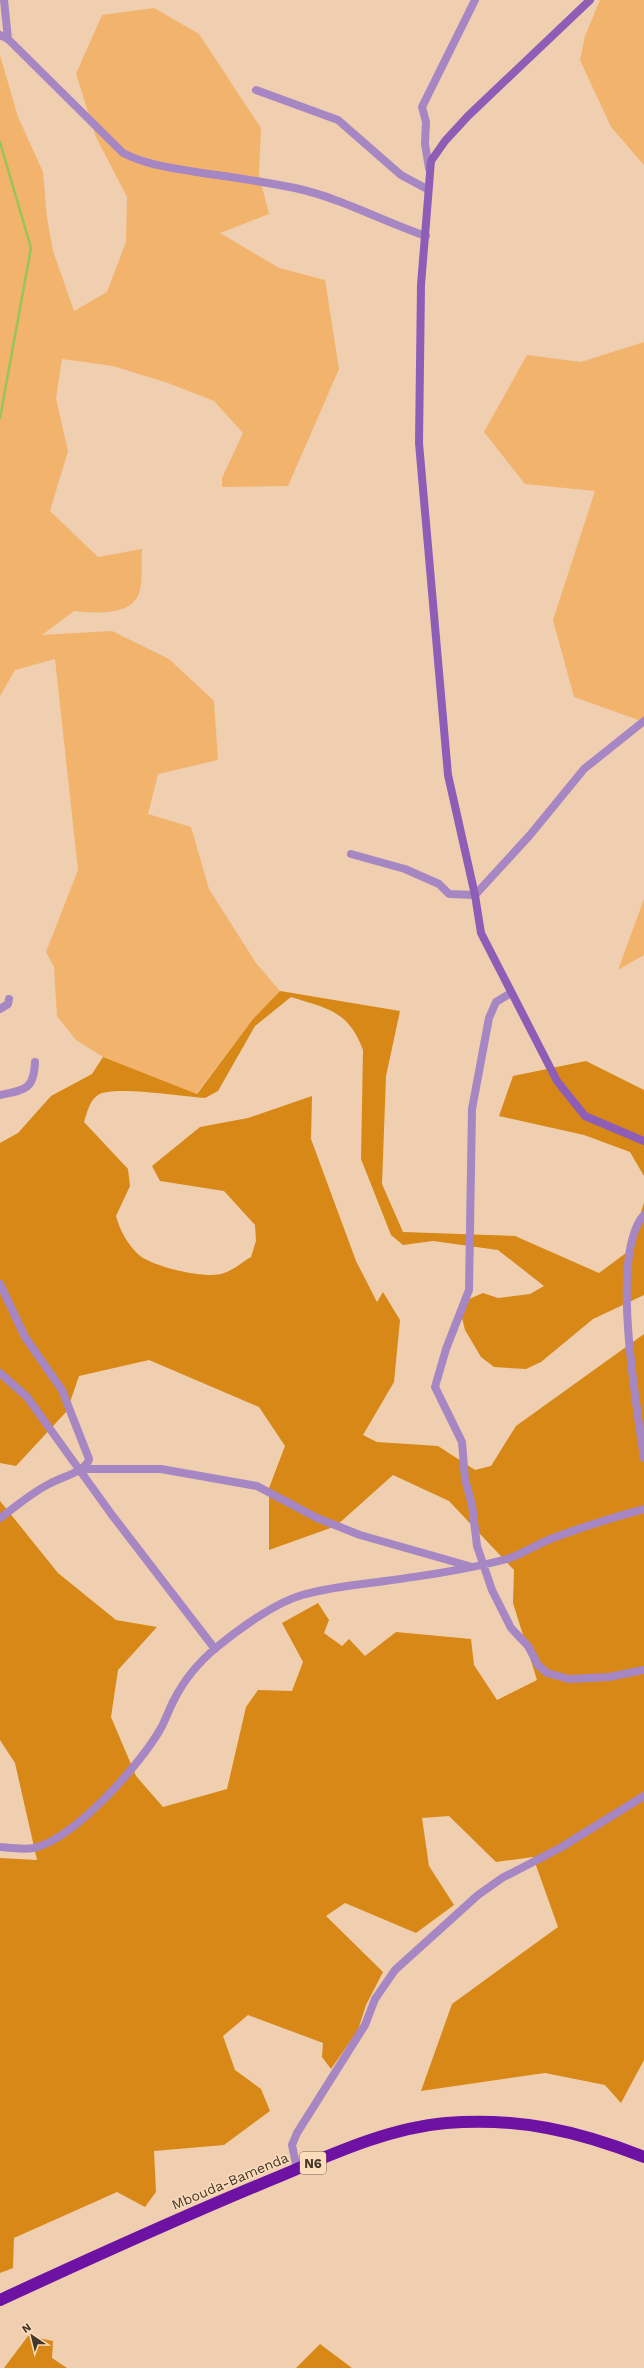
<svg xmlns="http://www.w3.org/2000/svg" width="644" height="2368" viewBox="0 0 644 2368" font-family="'Work Sans',sans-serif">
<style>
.green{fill:#f2b36d}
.forest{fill:#d78817}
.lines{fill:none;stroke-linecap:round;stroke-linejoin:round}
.stream{stroke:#99c456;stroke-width:2.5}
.street{stroke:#a687c3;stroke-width:8}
.secondary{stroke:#8e5eb7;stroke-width:8}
.highway{stroke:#6e12a4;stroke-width:12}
.labels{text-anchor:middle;stroke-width:3;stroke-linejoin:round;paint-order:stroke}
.shield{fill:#fcdcbb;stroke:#7c6956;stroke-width:1}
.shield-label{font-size:13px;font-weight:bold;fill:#45382b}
.street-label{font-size:14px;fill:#45382b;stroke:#fcdcbb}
</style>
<rect width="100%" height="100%" fill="#efcfaf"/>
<!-- green -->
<path class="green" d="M 600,0 L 644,0 L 644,165 L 611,127 L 580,60 L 585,36 Z
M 154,8 L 199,34 L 261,128 L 259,175 L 269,214 L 220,233 L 279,268 L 325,280 L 339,369 L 288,486 L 222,487 L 222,478 L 243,433 L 214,401 L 168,383 L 113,366 L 62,359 L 56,398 L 68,451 L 50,511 L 98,557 L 142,549 C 141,562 143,578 140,590 C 134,617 94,613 74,611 L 42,635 L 112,631 L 169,659 L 214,701 L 218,760 L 158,774 L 148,814 L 191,827 L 209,889 L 256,963 L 280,991 L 253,1019 L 196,1094 L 103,1057 L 76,1040 L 57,1016 L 54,967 L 46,952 L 78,870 L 55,659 L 15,670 L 0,696 L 0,55 L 18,117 L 43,172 L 47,218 L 53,251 L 74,311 L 107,292 L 126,242 L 127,197 L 96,137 L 76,74 L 102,15 Z
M 644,342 L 644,722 L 574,697 L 553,620 L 595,491 L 525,484 L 484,432 L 527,355 L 581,362 Z
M 644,899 L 644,955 L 618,970 Z"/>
<!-- forest -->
<path class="forest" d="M 280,991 L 400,1011 L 386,1076 L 382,1184 L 403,1232 L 515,1236 L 599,1273 L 630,1250 L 644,1202 L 644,1295 L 593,1319 L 541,1362 L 526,1369 L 494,1367 L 481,1357 L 465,1330 L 461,1314 L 467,1300 L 483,1293 L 498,1298 L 530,1294 L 544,1286 L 498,1250 L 433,1241 L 403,1245 L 391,1235 L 361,1159 L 363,1050 C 348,1010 328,1009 291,997 L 255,1026 L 218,1091 L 205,1098 C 185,1097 112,1085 98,1095 C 89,1101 87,1113 84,1122 L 128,1169 L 130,1186 L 116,1216 C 120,1231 128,1245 139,1255 C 153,1267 208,1280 224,1273 C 234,1270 242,1262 251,1257 L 256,1241 L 255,1225 L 224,1191 L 160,1181 L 152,1166 L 200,1127 L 248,1118 L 312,1096 L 311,1139 L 356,1261 L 377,1302 L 383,1292 L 400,1320 L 394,1382 L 363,1435 L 377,1442 L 438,1446 L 475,1470 L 491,1466 L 516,1426 L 644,1334 L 644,2060 L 621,2103 L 605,2085 L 545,2073 L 421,2091 L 452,2004 L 558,1927 L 533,1857 L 496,1862 L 449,1816 L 422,1818 L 429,1866 L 454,1905 L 416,1933 L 345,1903 L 326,1916 L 383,1972 L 366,2005 L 358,2030 L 331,2069 L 322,2057 L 323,2043 L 248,2015 L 223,2036 L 235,2070 L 261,2089 L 270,2111 L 224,2145 L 154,2151 L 156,2192 L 145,2207 L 117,2192 L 14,2238 L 13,2268 L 0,2273 L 0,1858 L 37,1860 L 15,1763 L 0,1740 L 0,1501 L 58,1573 L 116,1620 L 157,1627 L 118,1670 L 111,1717 L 136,1776 L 163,1807 L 227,1789 L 246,1707 L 258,1690 L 292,1691 L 303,1662 L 282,1623 L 318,1603 L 329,1620 L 324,1633 L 342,1646 L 349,1639 L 365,1656 L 396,1632 L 471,1639 L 474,1665 L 497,1700 L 537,1680 L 513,1603 L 514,1570 L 449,1501 L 393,1475 L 336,1526 L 269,1550 L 269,1488 L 285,1446 L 259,1407 L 149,1360 L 79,1376 L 67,1411 L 16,1466 L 0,1463 L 0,1143 L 18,1133 L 51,1096 L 92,1074 L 103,1057 L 197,1094 L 253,1019 Z
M 586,1061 L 644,1090 L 644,1176 L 630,1152 L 584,1135 L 499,1116 L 513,1076 Z
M 28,2336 L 53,2341 L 52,2358 L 67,2368 L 4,2368 Z
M 320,2344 L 352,2368 L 296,2368 Z"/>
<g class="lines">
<!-- stream -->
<path class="stream" d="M 0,142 L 31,248 L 0,418"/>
<!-- street -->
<path class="street" d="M 4,0 L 8,39
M 0,35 L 8,39 L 123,153 C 149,166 174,168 202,173 C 233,177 264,182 295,188 C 341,198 382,221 426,236
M 256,90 L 338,120 L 401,175 L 427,189
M 429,168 L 425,144 L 426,122 L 422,107 L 475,0
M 351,854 L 405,869 L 439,884 L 449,894 L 475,895 L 530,835 L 584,769 L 644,721
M 511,993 L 496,1002 L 489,1018 L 472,1109 L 469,1290 L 446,1349 L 435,1387 L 462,1442 L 465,1479 L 472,1505 L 477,1546 L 492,1590 L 511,1628 L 528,1646 L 538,1665 L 547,1673 L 569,1679 L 609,1677 L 644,1670
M 0,1009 L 8,1004 L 9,999
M 0,1095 C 25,1090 34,1090 35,1062
M 644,1215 C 609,1253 637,1407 644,1458
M 0,1284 L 25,1337 L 62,1390 L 89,1459 C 86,1472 61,1477 51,1483 C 32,1492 17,1506 0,1518
M 0,1373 L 27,1397 L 112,1515 L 215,1649
M 80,1469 L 161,1469 L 257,1486 L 317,1518 L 360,1535 L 469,1566
M 0,1847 C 11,1848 24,1850 34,1848 C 75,1838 141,1764 161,1728 C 166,1719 169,1709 174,1700 C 184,1680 200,1661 217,1647 C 240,1628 275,1603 302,1595 C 327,1588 353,1585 378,1582 C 421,1576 465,1570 507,1559 C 523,1554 537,1544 553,1538 C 583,1527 613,1517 644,1509
M 297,2169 L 292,2145 L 297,2133 L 365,2025 L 375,1999 L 395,1970 L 478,1895 L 502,1878 L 560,1848 L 644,1796"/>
<!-- secondary -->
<path class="secondary" d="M 590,0 L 468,116 L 445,141 L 431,161 L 421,285 L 419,443 L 448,775 L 475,895 L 481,933 L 557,1081 L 585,1116 L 644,1141"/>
<!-- highway -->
<path class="highway" d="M 0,2300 C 91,2258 181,2217 273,2179 C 328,2156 387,2128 446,2123 C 517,2117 579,2131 644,2157"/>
</g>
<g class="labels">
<!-- shield labels -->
<rect class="shield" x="300" y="2152" width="26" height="22" rx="3"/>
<g class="shield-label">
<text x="313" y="2168">N6</text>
</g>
<!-- street labels -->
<g class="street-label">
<text transform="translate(230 2181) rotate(-23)" y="5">Mbouda-Bamenda</text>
</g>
</g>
<!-- north arrow -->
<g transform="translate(32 2336) rotate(325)" stroke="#fcdcbb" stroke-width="3" paint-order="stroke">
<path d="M0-3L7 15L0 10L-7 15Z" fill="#45382b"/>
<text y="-6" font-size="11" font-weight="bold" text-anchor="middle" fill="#45382b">N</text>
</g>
</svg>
